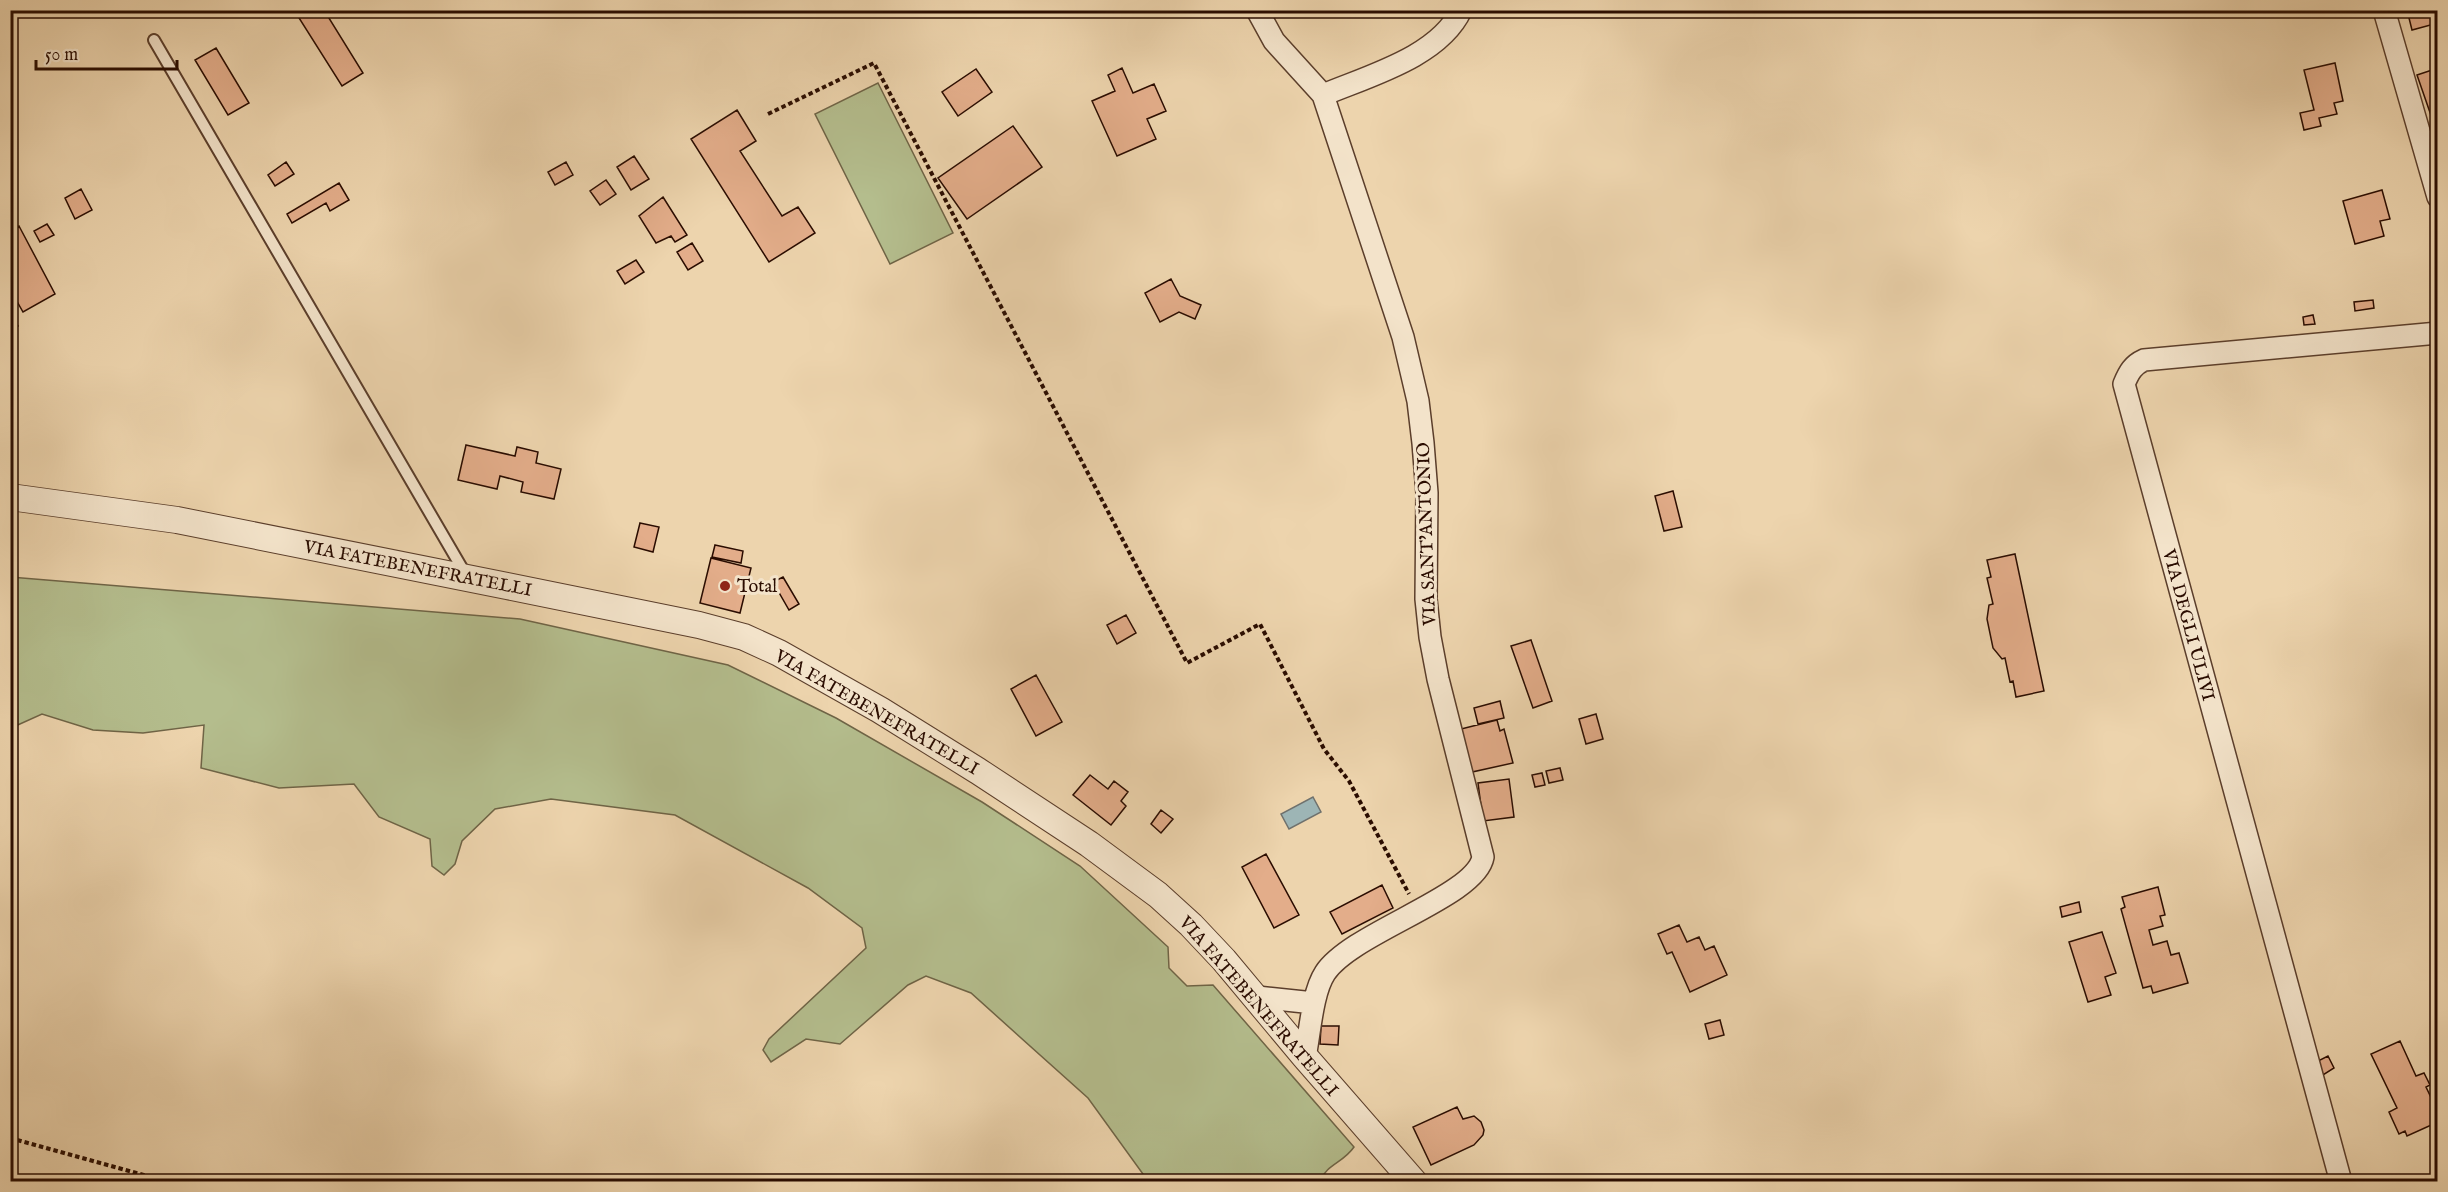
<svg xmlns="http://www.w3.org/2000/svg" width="2448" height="1192" viewBox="0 0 2448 1192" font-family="'IM FELL English',serif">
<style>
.green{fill:#b4bd8d;stroke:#6f6446;stroke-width:1.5}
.water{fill:#9db5b5;stroke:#6f716d;stroke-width:1.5}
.building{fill:#e3ad8a;stroke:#2a0c00;stroke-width:1.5}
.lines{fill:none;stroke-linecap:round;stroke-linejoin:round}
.service-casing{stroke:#5b3e2b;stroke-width:14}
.minor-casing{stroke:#5b3e2b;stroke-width:24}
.tertiary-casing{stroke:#5b3e2b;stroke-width:28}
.path{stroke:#2a0c00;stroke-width:4;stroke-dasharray:4.5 3;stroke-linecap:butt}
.service{stroke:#f3e3ca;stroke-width:10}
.minor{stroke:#f3e3ca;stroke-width:21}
.tertiary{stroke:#f3e3ca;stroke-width:26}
.poi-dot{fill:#8f2418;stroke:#f3e3ca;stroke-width:2}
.labels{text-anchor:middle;stroke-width:6;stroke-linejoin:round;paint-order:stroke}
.street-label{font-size:18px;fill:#2a0c00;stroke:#f3e3ca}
.poi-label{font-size:18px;fill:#2a0c00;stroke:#f3e3ca;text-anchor:start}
</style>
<rect width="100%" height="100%" fill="#edd4ad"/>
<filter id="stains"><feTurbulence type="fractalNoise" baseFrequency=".00333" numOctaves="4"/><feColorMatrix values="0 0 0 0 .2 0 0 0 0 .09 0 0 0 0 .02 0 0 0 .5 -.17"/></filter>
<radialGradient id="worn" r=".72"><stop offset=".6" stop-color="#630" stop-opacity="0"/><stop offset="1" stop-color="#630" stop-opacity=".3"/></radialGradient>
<!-- green -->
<path class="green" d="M 878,83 L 953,233 L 890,264 L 815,114 Z
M 10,577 L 520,619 L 728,665 L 836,718 L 982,802 L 1080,866 L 1168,947 L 1169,968 L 1187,986 L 1213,985 L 1354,1147 C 1343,1163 1327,1164 1320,1181 L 1148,1181 L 1088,1098 L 971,993 L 926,976 L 908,985 L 840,1044 L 806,1039 L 771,1062 L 763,1050 L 769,1039 L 866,948 L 862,928 L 808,888 L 675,815 L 551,799 L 495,809 L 462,841 L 455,864 L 444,875 L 432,866 L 430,839 L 379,817 L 354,784 L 279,788 L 201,768 L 204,725 L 143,733 L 93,730 L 42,714 L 11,728 Z"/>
<!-- water -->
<path class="water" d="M 1313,797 L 1321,812 L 1289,829 L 1281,814 Z"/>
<!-- building -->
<path class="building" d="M 294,10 L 324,10 L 363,73 L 342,86 Z
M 2407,10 L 2438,10 L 2438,23 L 2412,30 Z
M 216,48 L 249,103 L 228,115 L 195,60 Z
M 2335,63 L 2343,101 L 2334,103 L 2337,114 L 2319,118 L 2321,126 L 2304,130 L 2300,113 L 2314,110 L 2304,70 Z
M 1122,68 L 1133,93 L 1154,84 L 1166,111 L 1147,119 L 1156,139 L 1117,156 L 1092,101 L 1115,91 L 1108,75 Z
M 2438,68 L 2438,123 L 2434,124 L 2417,75 Z
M 976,69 L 992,92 L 958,116 L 942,92 Z
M 737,110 L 756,141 L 740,151 L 782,216 L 798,207 L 815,233 L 769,262 L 691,139 Z
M 1013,126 L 1042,167 L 967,219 L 938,178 Z
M 634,156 L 649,179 L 631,190 L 617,167 Z
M 286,162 L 294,174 L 275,186 L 268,175 Z
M 566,162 L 573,175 L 555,185 L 548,172 Z
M 606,180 L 616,194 L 600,205 L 590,191 Z
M 339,183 L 349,200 L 330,211 L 326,203 L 292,223 L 287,214 Z
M 81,189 L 92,210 L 75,219 L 65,198 Z
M 2382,190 L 2390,219 L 2380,221 L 2384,236 L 2355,244 L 2343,201 Z
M 663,197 L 687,235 L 675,242 L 671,236 L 656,243 L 639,216 Z
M 47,224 L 54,235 L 40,242 L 34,231 Z
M 19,226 L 55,294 L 23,312 L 10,289 L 10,231 Z
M 692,243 L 703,261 L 688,270 L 677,252 Z
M 636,260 L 644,272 L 625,284 L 617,271 Z
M 1171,279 L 1180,296 L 1201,305 L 1195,319 L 1179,312 L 1160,322 L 1145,293 Z
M 2373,300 L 2374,308 L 2355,311 L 2354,302 Z
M 10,312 L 18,326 L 10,330 Z
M 2313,315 L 2315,324 L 2304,325 L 2303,317 Z
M 466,445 L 515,456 L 517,447 L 538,452 L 536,463 L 561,469 L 554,499 L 521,492 L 523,482 L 500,476 L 497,489 L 458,480 Z
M 1673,491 L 1682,527 L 1664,531 L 1655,496 Z
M 640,523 L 659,527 L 653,552 L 634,547 Z
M 715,545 L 743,551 L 741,563 L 712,557 Z
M 2015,554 L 2044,691 L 2016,697 L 2013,681 L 2010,682 L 2005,658 L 2002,659 L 1993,648 L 1987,619 L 1989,605 L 1993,604 L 1987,578 L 1991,577 L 1987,560 Z
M 711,558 L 751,568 L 740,613 L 700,603 Z
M 783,577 L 799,604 L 789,610 L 773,582 Z
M 1126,615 L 1136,633 L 1117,644 L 1107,625 Z
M 1531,640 L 1552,701 L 1533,708 L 1511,646 Z
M 1036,675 L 1062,722 L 1036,736 L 1011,689 Z
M 1500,701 L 1504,718 L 1478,724 L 1474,708 Z
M 1596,714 L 1603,739 L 1586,744 L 1579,719 Z
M 1497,720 L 1500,731 L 1504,729 L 1513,763 L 1472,772 L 1461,729 Z
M 1560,768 L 1563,780 L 1549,783 L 1546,771 Z
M 1542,773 L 1545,785 L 1535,787 L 1532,775 Z
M 1090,775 L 1108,789 L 1114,781 L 1128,792 L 1121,801 L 1126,806 L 1111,825 L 1073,795 Z
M 1509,779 L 1514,817 L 1483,821 L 1478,783 Z
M 1161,810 L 1173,819 L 1161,833 L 1151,824 Z
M 1266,854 L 1299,915 L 1274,928 L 1242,867 Z
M 1382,885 L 1393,908 L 1342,934 L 1330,912 Z
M 2158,887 L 2165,915 L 2160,916 L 2163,926 L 2149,930 L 2153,945 L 2167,941 L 2171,955 L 2179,953 L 2188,983 L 2153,993 L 2151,986 L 2143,988 L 2121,909 L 2125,907 L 2122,897 Z
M 2079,902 L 2081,912 L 2062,917 L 2060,907 Z
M 1679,925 L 1687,942 L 1699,937 L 1705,950 L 1714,946 L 1727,975 L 1690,992 L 1672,952 L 1667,954 L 1658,934 Z
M 2102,932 L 2116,973 L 2105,977 L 2111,995 L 2088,1002 L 2069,942 Z
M 1720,1020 L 1724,1035 L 1709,1039 L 1705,1024 Z
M 1321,1026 L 1339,1026 L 1338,1045 L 1320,1044 Z
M 2400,1041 L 2416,1076 L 2424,1073 L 2430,1085 L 2426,1087 L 2438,1112 L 2438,1122 L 2407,1136 L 2405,1131 L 2399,1134 L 2389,1112 L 2397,1108 L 2371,1054 Z
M 2328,1056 L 2334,1068 L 2323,1075 L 2316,1062 Z
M 1457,1107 L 1463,1119 L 1474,1116 L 1481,1122 L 1484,1130 L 1483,1135 L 1474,1145 L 1431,1165 L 1413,1127 Z"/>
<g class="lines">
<!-- service casing -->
<g class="service-casing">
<path id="service" d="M 154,40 L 466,575"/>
</g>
<!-- minor casing -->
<g class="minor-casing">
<path id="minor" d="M 1257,10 L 1274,41 L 1323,95 L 1403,337 L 1418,401 L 1423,443 L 1427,493 L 1426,599 L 1430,637 L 1438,679 L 1483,857 C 1476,897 1352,932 1325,973 C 1312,993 1310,1033 1305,1057
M 2384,10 L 2438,197
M 1323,95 C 1368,76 1439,57 1461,10
M 1257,997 L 1314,1003
M 2341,1182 L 2124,384 C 2129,372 2133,365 2144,360 L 2438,333"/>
</g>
<!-- tertiary casing -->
<g class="tertiary-casing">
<path id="tertiary" d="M 10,497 L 177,520 L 507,586 L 699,625 L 744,637 L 779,653 L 880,710 L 978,771 L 1089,844 L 1158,895 L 1191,925 L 1224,960 L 1305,1057 L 1414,1182"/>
</g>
<!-- path -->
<path class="path" d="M 768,114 L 874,63 L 1187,663 L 1260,624 L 1324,749 L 1349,781 L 1409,894
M 10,1138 L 169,1182"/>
<!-- service -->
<use href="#service" class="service"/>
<!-- minor -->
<use href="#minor" class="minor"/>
<!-- tertiary -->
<use href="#tertiary" class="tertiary"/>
</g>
<!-- markers -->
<circle class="poi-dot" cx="725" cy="586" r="6"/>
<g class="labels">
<!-- street labels -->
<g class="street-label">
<text transform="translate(1426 534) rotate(-92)" y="6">VIA SANT'ANTONIO</text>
<text transform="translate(418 568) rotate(11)" y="6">VIA FATEBENEFRATELLI</text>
<text transform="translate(2189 625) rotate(75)" y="6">VIA DEGLI ULIVI</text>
<text transform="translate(877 712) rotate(30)" y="6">VIA FATEBENEFRATELLI</text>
<text transform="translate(1259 1006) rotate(49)" y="6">VIA FATEBENEFRATELLI</text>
</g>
<!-- poi labels -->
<g class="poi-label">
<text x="737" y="592">Total</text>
</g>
</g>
<!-- margin -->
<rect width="2448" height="1192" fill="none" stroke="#edd4ad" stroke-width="36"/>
<rect x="12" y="12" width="2424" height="1168" fill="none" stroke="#2a0c00" stroke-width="3"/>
<rect x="18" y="18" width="2412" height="1156" fill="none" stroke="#2a0c00" stroke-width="1.5"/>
<!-- scale -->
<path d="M36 60v9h141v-9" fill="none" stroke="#2a0c00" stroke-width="3"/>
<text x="45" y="60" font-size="18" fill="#2a0c00" stroke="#f3e3ca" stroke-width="4.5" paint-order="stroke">50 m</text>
<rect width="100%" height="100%" filter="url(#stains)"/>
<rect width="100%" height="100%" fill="url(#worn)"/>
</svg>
